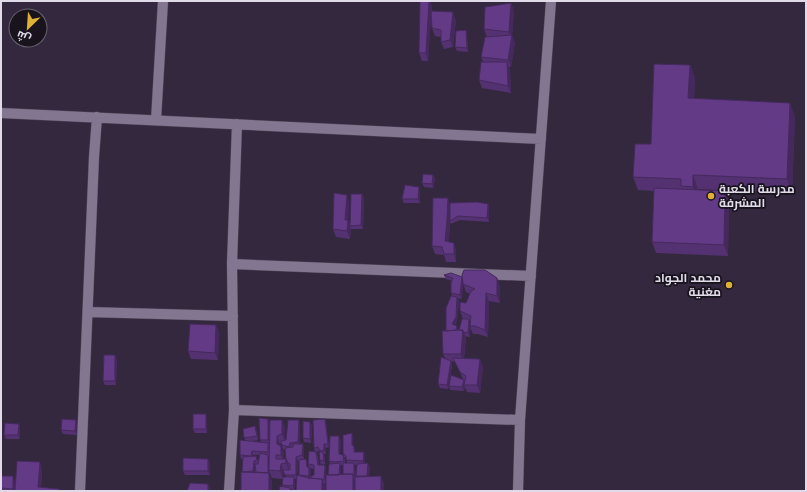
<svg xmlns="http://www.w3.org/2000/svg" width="807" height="492" viewBox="0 0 807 492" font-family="Quicksand,Cairo,sans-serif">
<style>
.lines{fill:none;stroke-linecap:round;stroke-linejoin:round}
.minor-casing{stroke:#4e4557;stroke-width:11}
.minor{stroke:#827690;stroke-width:10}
.wall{fill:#543272;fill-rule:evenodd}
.shaded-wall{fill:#45295d}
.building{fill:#623a85;stroke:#45295d}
.poi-dot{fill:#e0b034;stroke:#18131d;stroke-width:1.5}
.labels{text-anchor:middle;stroke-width:3.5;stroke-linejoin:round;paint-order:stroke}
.poi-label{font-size:12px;font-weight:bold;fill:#e1dbe9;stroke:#18131d;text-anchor:start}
</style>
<rect width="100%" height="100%" fill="#33283e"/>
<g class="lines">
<!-- minor casing -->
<g class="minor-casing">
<path id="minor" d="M 1,113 L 541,139
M 156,120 L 163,1
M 232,264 L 531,276
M 88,312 L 233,316
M 234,410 L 520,420
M 80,491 L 94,157 L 97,117
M 229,491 L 234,410 L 232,264 L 237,124
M 518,491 L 520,420 L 551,1"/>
</g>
<!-- minor -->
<use href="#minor" class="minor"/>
</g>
<!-- wall -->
<path class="wall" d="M 420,1 L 430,1 L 432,6 L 432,11 L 456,20 L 453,47 L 444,49 L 441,42 L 441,37 L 435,36 L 432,28 L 431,16 L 428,61 L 422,61 L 419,53 Z
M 511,3 L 514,11 L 512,35 L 515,43 L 511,67 L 509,67 L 510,70 L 511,93 L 482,88 L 479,80 L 483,62 L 481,57 L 487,37 L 484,29 Z
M 466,30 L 467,34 L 468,52 L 457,51 L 455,47 Z
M 690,65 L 695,78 L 694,99 L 795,116 L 792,193 L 698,189 L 698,190 L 729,202 L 728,256 L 656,253 L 652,242 L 654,191 L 638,190 L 633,177 L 651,144 Z
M 433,175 L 435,179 L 433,188 L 424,187 L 422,183 Z
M 420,190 L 420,203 L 404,203 L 402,199 Z
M 362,194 L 364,198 L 363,229 L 351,229 L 350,239 L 336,237 L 333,229 L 349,202 L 348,221 L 350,224 Z
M 488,204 L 489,208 L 489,222 L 460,220 L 451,224 L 450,222 L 450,228 L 448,242 L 454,243 L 456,251 L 456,262 L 446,262 L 444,255 L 435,254 L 432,246 L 450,206 Z
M 444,275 L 463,280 L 500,286 L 500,303 L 489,301 L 488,337 L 478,334 L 473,334 L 470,327 L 470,337 L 465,336 L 466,338 L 464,359 L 483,367 L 480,393 L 467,392 L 465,387 L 464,391 L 450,390 L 449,386 L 463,379 L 455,362 L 451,361 L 452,365 L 448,389 L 440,388 L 438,384 L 445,358 L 443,354 L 452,296 L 451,293 L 452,281 L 446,279 ZM 463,283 L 466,292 L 470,294 L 466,303 L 460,311 L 463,319 L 465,319 L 458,330 L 455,325 L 457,321 L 459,301 L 458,298 L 462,299 Z
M 216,325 L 219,332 L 218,360 L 191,359 L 188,351 Z
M 117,359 L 116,385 L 105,385 L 103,381 Z
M 207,418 L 207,433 L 195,433 L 193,429 Z
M 76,420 L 77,424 L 77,435 L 63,434 L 61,430 Z
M 282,420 L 285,427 L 285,440 L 286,440 L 299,420 L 300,424 L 300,444 L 304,448 L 304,459 L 307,463 L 307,467 L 309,467 L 308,464 L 315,452 L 314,448 L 326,423 L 329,447 L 326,448 L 326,454 L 324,454 L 325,456 L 325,464 L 321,465 L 320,461 L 320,451 L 316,452 L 318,456 L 319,465 L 325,465 L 326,469 L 326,483 L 324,484 L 325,487 L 325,491 L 296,491 L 297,479 L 294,479 L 295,481 L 294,490 L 291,489 L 291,491 L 290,491 L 283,487 L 282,485 L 283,479 L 272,478 L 269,471 L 269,474 L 272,481 L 242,472 L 243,459 L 241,459 L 240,455 L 245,440 L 244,438 L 257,430 L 258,440 L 253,441 L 261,442 L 260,440 L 270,423 ZM 281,443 L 283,449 L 285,450 L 286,459 L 284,459 L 284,453 L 280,445 L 280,444 ZM 253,455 L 259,455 L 258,464 L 258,460 L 253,456 ZM 298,461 L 299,461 L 299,476 L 297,475 ZM 310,468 L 314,469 L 314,475 L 310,477 L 311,470 ZM 284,472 L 286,477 L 283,477 Z
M 310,422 L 312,426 L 311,443 L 304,442 L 303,438 Z
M 19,424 L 20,428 L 20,439 L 6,439 L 4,435 Z
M 353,437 L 353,445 L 355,450 L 355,452 L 365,456 L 364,464 L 370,467 L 369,476 L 384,483 L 384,491 L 328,475 L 330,463 L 329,461 L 341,440 L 340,454 L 345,459 L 345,463 L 347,463 L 346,458 L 344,457 L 343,453 ZM 341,465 L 343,465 L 343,474 L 341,474 ZM 354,465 L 357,465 L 357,477 L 356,477 L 355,467 Z
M 210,462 L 210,475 L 185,475 L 183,471 Z
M 42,469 L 41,488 L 59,489 L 60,491 L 1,491 L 1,476 L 15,482 Z"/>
<!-- shaded-wall -->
<path class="shaded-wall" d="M 429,1 L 430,1 L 432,6 L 428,61 L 426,53 Z
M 511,3 L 514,11 L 512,35 L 515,43 L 511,67 L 508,60 L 512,39 L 509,32 Z
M 453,12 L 456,20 L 453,47 L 450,40 Z
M 466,30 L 467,34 L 468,52 L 467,48 Z
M 507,62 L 510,70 L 511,93 L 508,86 Z
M 690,65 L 695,78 L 693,112 L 688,98 Z
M 790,103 L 795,116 L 792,193 L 787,179 Z
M 433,175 L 435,179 L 433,188 L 432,184 Z
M 693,175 L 698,189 L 698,200 L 693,187 Z
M 419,187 L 420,190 L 420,203 L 418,199 Z
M 725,191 L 729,202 L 728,256 L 724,245 Z
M 362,194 L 364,198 L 363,229 L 361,225 Z
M 347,195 L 349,202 L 348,221 L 351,229 L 350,239 L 347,231 L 345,220 Z
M 448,198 L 450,206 L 450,228 L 447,249 L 445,241 Z
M 488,204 L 489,208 L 489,222 L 487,218 Z
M 454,243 L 456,251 L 456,262 L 454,254 Z
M 462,277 L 463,281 L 462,299 L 460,295 Z
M 497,278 L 500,286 L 500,303 L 497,296 Z
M 486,293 L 489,301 L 488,337 L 485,330 Z
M 457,297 L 459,301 L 457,321 L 453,328 L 452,324 Z
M 469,319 L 471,323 L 470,337 L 468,333 Z
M 216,325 L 219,332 L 218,360 L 215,353 Z
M 463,330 L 466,338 L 463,362 L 461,354 Z
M 115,355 L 117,359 L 116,385 L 115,381 Z
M 480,359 L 483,367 L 480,393 L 477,385 Z
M 451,361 L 452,365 L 448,389 L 447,385 Z
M 464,380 L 466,384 L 464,385 L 465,387 L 464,391 L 462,387 Z
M 206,414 L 207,418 L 207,433 L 206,429 Z
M 268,419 L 270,423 L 269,444 L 268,440 Z
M 325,419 L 326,423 L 329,447 L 328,444 Z
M 76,420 L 77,424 L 77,435 L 75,431 Z
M 282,420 L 285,427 L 285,442 L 282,434 Z
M 299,420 L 300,424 L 300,446 L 298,442 Z
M 310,422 L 312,426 L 311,443 L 310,439 Z
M 19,424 L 20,428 L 20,439 L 18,435 Z
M 255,426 L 257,430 L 258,440 L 257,436 Z
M 352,433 L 353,437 L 353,449 L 352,445 Z
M 277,436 L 280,444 L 280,452 L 277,444 Z
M 339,436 L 341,440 L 340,458 L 339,454 Z
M 303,444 L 304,448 L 304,459 L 302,455 Z
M 324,444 L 326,448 L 326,454 L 324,450 Z
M 281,446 L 284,453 L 284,463 L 281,455 Z
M 252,451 L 253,455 L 253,460 L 251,456 Z
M 323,452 L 325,456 L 325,464 L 324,460 Z
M 364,452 L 365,456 L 364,465 L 363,461 Z
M 268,455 L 270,459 L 269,474 L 272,481 L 272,491 L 269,491 L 268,474 Z
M 296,457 L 298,461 L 297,479 L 296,475 Z
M 208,459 L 210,462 L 210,475 L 208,471 Z
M 286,459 L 289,467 L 289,471 L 286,463 Z
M 254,461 L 255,465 L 255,475 L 253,471 Z
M 40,462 L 42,469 L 41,491 L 38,487 Z
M 340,463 L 341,467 L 341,480 L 339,476 Z
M 354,463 L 355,467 L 356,479 L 354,476 Z
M 368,463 L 370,467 L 369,482 L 367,478 Z
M 281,464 L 284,472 L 283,479 L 280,471 Z
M 325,465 L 326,469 L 326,483 L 324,479 Z
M 309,467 L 311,470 L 310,480 L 309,476 Z
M 353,474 L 355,481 L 356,491 L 353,491 Z
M 13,476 L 16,484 L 16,491 L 13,491 Z
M 381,476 L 384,483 L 384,491 L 381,491 Z
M 294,477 L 295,481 L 294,490 L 293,486 Z
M 322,479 L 325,487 L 325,491 L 322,491 Z
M 208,484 L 210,488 L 210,491 L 208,491 Z"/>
<!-- building -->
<path class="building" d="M 420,1 L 429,1 L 426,53 L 419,53 Z
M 511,3 L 509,32 L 484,29 L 485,7 Z
M 431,11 L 453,12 L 450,40 L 441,42 L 441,30 L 432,28 Z
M 466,30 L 467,48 L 455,47 L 456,31 Z
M 512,35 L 508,60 L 481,57 L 485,37 Z
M 481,62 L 507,62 L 508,86 L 479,80 Z
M 654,64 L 690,65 L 688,98 L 790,103 L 787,179 L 693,175 L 693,187 L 681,186 L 681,179 L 633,177 L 635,144 L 651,144 Z
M 423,174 L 433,175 L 432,184 L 422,183 Z
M 405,185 L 419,187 L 418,199 L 402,199 Z
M 654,188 L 725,191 L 724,245 L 652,242 Z
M 334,193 L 347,195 L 345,220 L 348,220 L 347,231 L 333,229 Z
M 351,194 L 362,194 L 361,225 L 350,226 Z
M 433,198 L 448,198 L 447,220 L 445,241 L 454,243 L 454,254 L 444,254 L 442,247 L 432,246 Z
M 477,202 L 488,204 L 487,218 L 458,216 L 450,221 L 450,203 Z
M 464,270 L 485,270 L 497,278 L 497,296 L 486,293 L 485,330 L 475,326 L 470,326 L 471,316 L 460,311 L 460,302 L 466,303 L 471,291 L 475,289 L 463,284 L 462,275 Z
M 451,273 L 462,277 L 460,295 L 451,293 L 451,283 L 453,278 L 444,275 Z
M 451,296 L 457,297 L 456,317 L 452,324 L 457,326 L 456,330 L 446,331 L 446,308 Z
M 462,319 L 469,319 L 468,333 L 463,332 L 463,330 L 459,330 Z
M 190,324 L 216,325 L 215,353 L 188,351 Z
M 463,330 L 461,354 L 443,354 L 442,331 Z
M 104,355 L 115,355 L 115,381 L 103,381 Z
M 441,357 L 451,361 L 447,385 L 438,384 Z
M 453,358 L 480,359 L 477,385 L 464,385 L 466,376 L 460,372 Z
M 451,375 L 464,380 L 462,387 L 449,386 Z
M 193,414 L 206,414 L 206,429 L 193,429 Z
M 259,418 L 268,419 L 268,440 L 260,440 Z
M 62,419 L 76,420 L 75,431 L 61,430 Z
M 325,419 L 328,444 L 324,444 L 324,450 L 320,451 L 318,447 L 314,448 L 313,420 Z
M 270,420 L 282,420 L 282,434 L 277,436 L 277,444 L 281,446 L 281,455 L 276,455 L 276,459 L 286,459 L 286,463 L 281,464 L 280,471 L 269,470 Z
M 288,420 L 299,420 L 298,442 L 290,443 L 289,447 L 282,445 L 281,441 L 286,440 Z
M 303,421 L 310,422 L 310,439 L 303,438 Z
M 5,423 L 19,424 L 18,435 L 4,435 Z
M 255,426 L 257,436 L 244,438 L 243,429 Z
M 352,433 L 352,445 L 354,446 L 354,452 L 364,452 L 363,461 L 346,460 L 346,456 L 343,453 L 343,435 Z
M 330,436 L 339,436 L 339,454 L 343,455 L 344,461 L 335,462 L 329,461 Z
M 240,440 L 268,443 L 268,452 L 252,451 L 251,456 L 240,455 Z
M 293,444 L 303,444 L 302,455 L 296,457 L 296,475 L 285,475 L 283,470 L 290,470 L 290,464 L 287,461 L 286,459 L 286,460 L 285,448 L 293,447 Z
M 309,451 L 316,452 L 318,465 L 325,465 L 324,479 L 322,480 L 322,479 L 308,478 L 314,475 L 314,465 L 308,464 Z
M 319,452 L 323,452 L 324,460 L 320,461 Z
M 260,453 L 268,455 L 268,473 L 256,472 L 255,464 L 258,464 Z
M 256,456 L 257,460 L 254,461 L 253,471 L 242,472 L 243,457 Z
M 183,458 L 208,459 L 208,471 L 183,471 Z
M 306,459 L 307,467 L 309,467 L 309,476 L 299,475 L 299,460 Z
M 17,461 L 40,462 L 38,487 L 59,489 L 59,491 L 15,491 Z
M 340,463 L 339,475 L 328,475 L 329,464 Z
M 343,463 L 354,463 L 354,476 L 353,476 L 353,474 L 343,474 Z
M 368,463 L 367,476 L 356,476 L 357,464 Z
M 241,472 L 269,473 L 269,491 L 241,491 Z
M 353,474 L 353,491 L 326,491 L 326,475 Z
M 297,475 L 309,478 L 322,479 L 322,491 L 296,491 Z
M 1,476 L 13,476 L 13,489 L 1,488 Z
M 381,476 L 381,491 L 355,491 L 355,477 Z
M 283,477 L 294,477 L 293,486 L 282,485 Z
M 190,483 L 208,484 L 208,491 L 187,491 Z
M 280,486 L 290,488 L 290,491 L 279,491 Z"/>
<!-- markers -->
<g class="poi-dot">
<circle cx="711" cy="196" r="4"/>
<circle cx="729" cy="285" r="4"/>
</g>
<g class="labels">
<!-- poi labels -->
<g class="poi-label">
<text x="719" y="193">مدرسة الكعبة<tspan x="719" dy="14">المشرفة</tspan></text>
<text x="721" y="282" text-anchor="end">محمد الجواد<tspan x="721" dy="14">مغنية</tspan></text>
</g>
</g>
<!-- border -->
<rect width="807" height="492" fill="none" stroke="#e1dbe9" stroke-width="4"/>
<!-- north arrow -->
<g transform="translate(28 28) rotate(205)"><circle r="19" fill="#18131d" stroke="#68636f"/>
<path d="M0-3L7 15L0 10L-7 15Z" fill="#e0b034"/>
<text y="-6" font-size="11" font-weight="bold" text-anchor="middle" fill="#e1dbe9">ش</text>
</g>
</svg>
